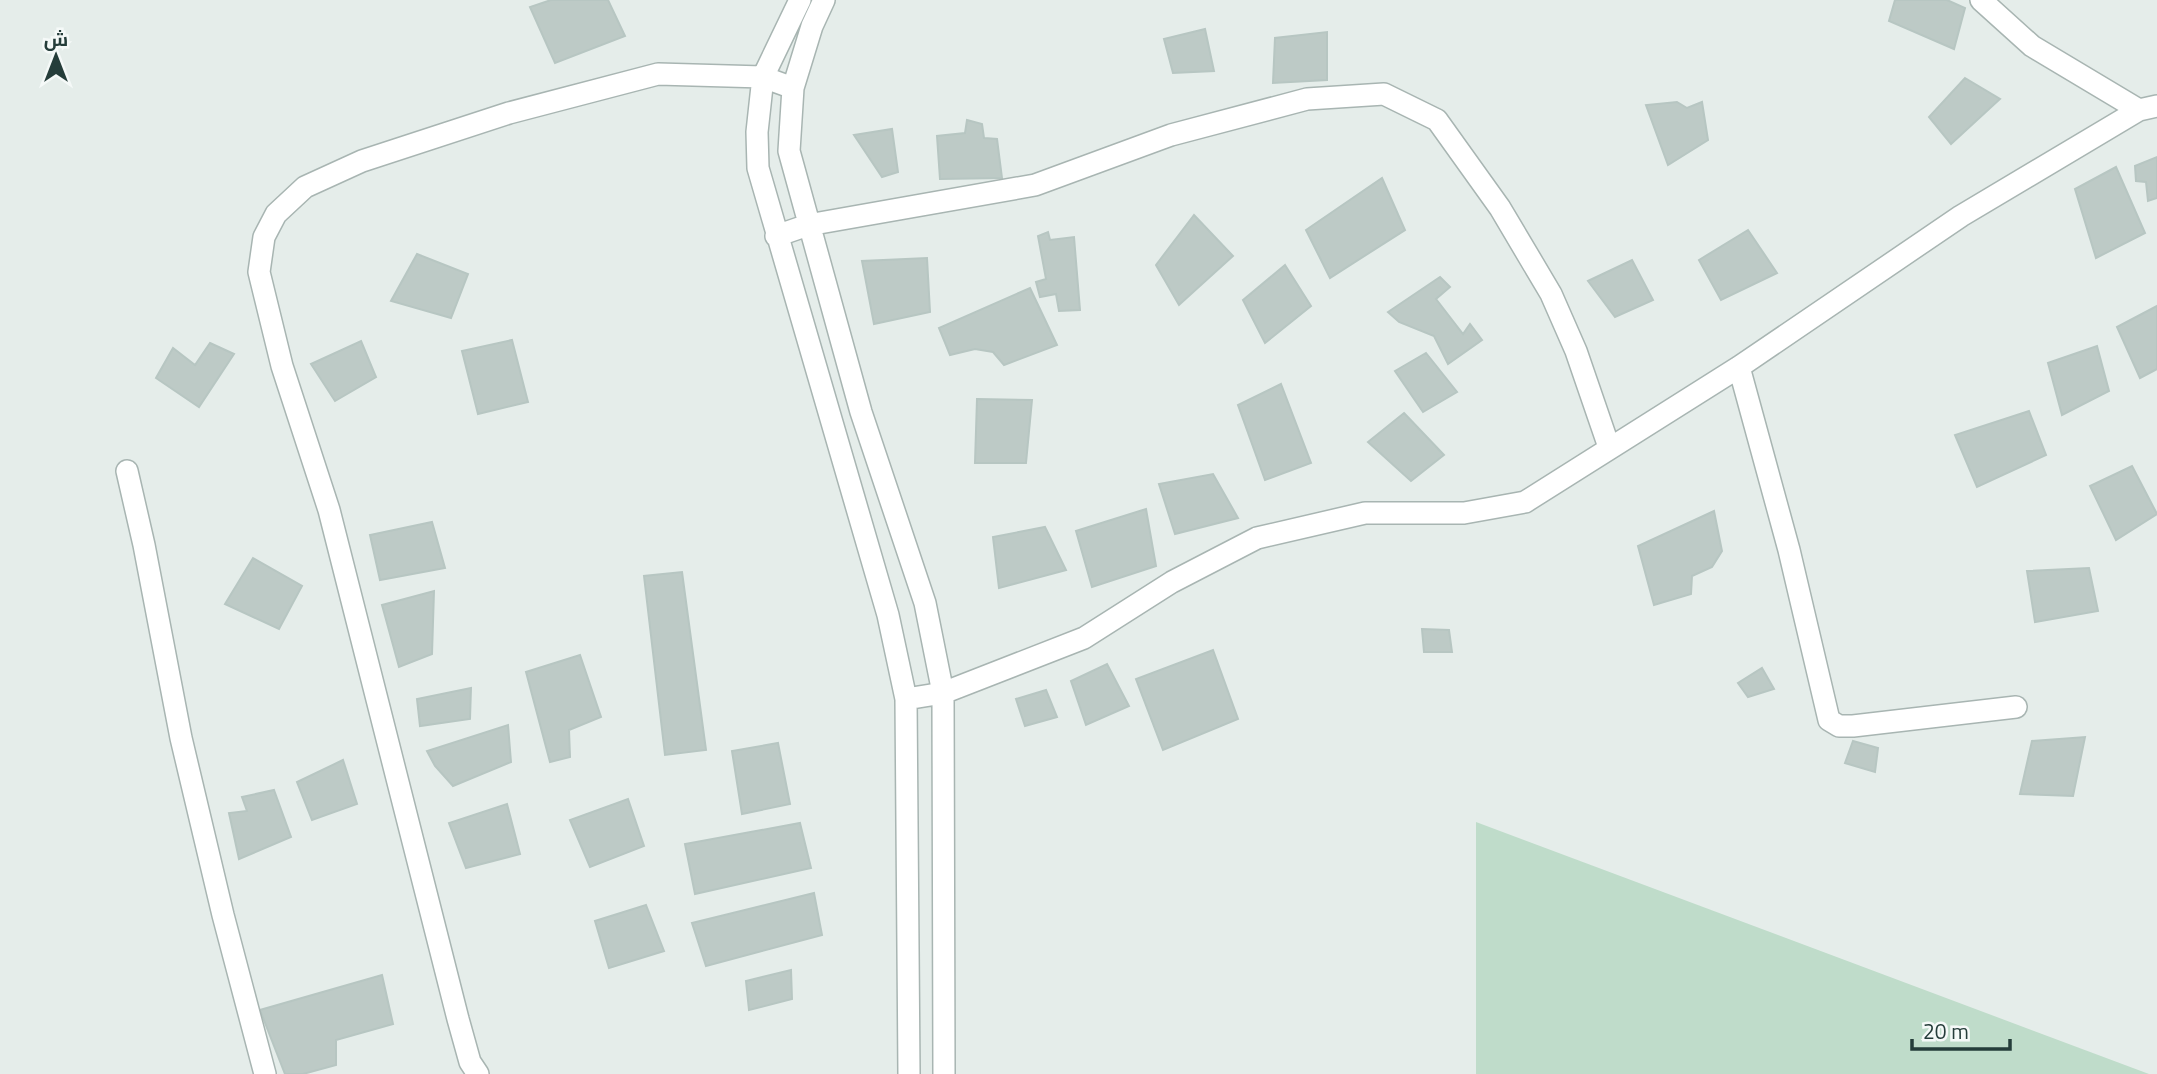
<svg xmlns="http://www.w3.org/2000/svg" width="2157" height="1074" viewBox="0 0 2157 1074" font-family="'Titillium Web',Cairo,sans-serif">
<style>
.green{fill:#bfdcca}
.building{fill:#bdcac6;stroke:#b7c6c2;stroke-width:2}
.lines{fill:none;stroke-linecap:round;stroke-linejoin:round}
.minor-casing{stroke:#a8b5b2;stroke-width:24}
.minor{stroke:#fff;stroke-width:21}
</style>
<rect width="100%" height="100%" fill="#e5edea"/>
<!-- green -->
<path class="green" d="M 1476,822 L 2149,1074 L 1476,1074 Z"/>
<!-- building -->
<path class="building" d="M 551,0 L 608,0 L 625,36 L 555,63 L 530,7 Z
M 1895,0 L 1947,0 L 1965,8 L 1954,49 L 1889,21 Z
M 1205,29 L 1214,71 L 1173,73 L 1164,39 Z
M 1327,32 L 1327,80 L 1273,83 L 1275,38 Z
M 1965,78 L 2000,99 L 1951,144 L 1929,117 Z
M 1677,102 L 1687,108 L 1702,102 L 1708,140 L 1668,165 L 1646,105 Z
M 967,120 L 982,124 L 984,138 L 997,139 L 1002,178 L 940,179 L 937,136 L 965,133 Z
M 892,129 L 898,172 L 882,177 L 854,135 Z
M 2157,157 L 2157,198 L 2148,201 L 2146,182 L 2136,181 L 2135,166 Z
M 2116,167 L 2145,233 L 2096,258 L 2075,189 Z
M 1382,178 L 1405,230 L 1330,278 L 1306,230 Z
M 1194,215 L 1233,256 L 1179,305 L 1156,265 Z
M 1748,230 L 1777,273 L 1721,300 L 1699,260 Z
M 1048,232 L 1050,240 L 1074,237 L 1080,310 L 1059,311 L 1056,294 L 1040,297 L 1036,282 L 1046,279 L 1038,236 Z
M 417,254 L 468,274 L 451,318 L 391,301 Z
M 927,258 L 930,312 L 874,324 L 862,261 Z
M 1632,260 L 1653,300 L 1615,317 L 1588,281 Z
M 1285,265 L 1311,306 L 1265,343 L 1243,300 Z
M 1440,277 L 1450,287 L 1436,299 L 1463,334 L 1470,324 L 1482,340 L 1448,364 L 1434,336 L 1399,322 L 1388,312 Z
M 1030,288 L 1057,345 L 1004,365 L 993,352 L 975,349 L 950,355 L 939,328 Z
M 2157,306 L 2157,369 L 2140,378 L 2117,327 Z
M 512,340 L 528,402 L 478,414 L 462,351 Z
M 361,341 L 376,377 L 335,401 L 311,364 Z
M 210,343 L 234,354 L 199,407 L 156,378 L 173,348 L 195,365 Z
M 2097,346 L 2109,391 L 2062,415 L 2048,363 Z
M 1426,353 L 1457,392 L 1423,412 L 1395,371 Z
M 1281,384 L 1311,463 L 1265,480 L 1238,405 Z
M 977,399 L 1032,400 L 1026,463 L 975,463 Z
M 2029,411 L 2046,455 L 1977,487 L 1955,435 Z
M 1404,413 L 1444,455 L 1411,481 L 1368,442 Z
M 2132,466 L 2157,514 L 2116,540 L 2090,486 Z
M 1213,474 L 1238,518 L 1175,534 L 1159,484 Z
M 1146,509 L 1156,566 L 1092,587 L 1076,531 Z
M 1714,511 L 1722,551 L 1712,567 L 1692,576 L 1691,594 L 1654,605 L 1638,546 Z
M 432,522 L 445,568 L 380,580 L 370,535 Z
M 1045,527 L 1066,570 L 999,588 L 993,537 Z
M 253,558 L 302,586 L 279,629 L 225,604 Z
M 2089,568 L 2098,611 L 2035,622 L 2027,571 Z
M 682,572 L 706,750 L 665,755 L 644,576 Z
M 434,591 L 432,654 L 399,667 L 382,605 Z
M 1422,629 L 1449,630 L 1452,652 L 1424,652 Z
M 1213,650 L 1238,719 L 1163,750 L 1136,679 Z
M 580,655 L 601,717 L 569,730 L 570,757 L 550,762 L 526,672 Z
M 1107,664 L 1129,706 L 1086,725 L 1071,681 Z
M 1762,668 L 1774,689 L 1748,697 L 1738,683 Z
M 471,688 L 470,719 L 420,726 L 417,699 Z
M 1046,690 L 1057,717 L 1025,726 L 1016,699 Z
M 508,725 L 511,762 L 453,786 L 435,766 L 427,751 Z
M 2085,737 L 2073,796 L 2020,794 L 2032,741 Z
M 1853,741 L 1878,748 L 1875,772 L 1845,763 Z
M 778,743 L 790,804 L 742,814 L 732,751 Z
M 343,760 L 357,804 L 312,820 L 297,782 Z
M 274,790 L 291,837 L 239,859 L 229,813 L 247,811 L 242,797 Z
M 628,799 L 644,846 L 590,867 L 570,820 Z
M 507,804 L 520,854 L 466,868 L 449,823 Z
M 800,823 L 811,868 L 695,894 L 685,844 Z
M 814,893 L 822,935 L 706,966 L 692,923 Z
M 646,905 L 664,951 L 609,968 L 595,921 Z
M 791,970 L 792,999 L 749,1010 L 746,981 Z
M 382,975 L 393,1024 L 336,1040 L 336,1065 L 303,1074 L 285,1074 L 260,1010 Z"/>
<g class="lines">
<!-- minor casing -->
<g class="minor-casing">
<path id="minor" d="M 800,0 L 763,77 L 757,132 L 758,168 L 888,615 L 906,699 L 909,1074
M 824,0 L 812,26 L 793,88 L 789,151 L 861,412 L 925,603 L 943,693 L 944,1074
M 1981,0 L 2032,46 L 2139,110
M 776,236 L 808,225 L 1035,185 L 1171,135 L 1307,99 L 1384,94 L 1437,120 L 1500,208 L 1551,294 L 1576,351 L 1609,447
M 1739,367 L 1789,550 L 1829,720 L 1839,726 L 1853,726 L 2016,707
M 127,471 L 144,545 L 181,738 L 223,915 L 265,1074
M 906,699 L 943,693 L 1084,638 L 1172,582 L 1257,538 L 1365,513 L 1464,513 L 1525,502 L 1739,367 L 1961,216 L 2139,110 L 2157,106
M 478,1074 L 470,1062 L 458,1019 L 329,510 L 282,366 L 259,272 L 264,237 L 276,214 L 305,187 L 362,161 L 509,113 L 658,74 L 763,77 L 793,88"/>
</g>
<!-- minor -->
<use href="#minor" class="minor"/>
</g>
<!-- north arrow -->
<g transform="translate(56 56)" stroke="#f5f9f8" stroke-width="5" paint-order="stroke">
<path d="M0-5L12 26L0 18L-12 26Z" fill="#253d3a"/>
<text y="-10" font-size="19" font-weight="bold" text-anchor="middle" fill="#253d3a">ش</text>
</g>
<!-- scale -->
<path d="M1912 1039v10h98v-10" fill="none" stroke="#253d3a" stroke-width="3.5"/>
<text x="1923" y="1039" font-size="21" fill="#253d3a" stroke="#f5f9f8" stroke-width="5" paint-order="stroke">20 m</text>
</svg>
